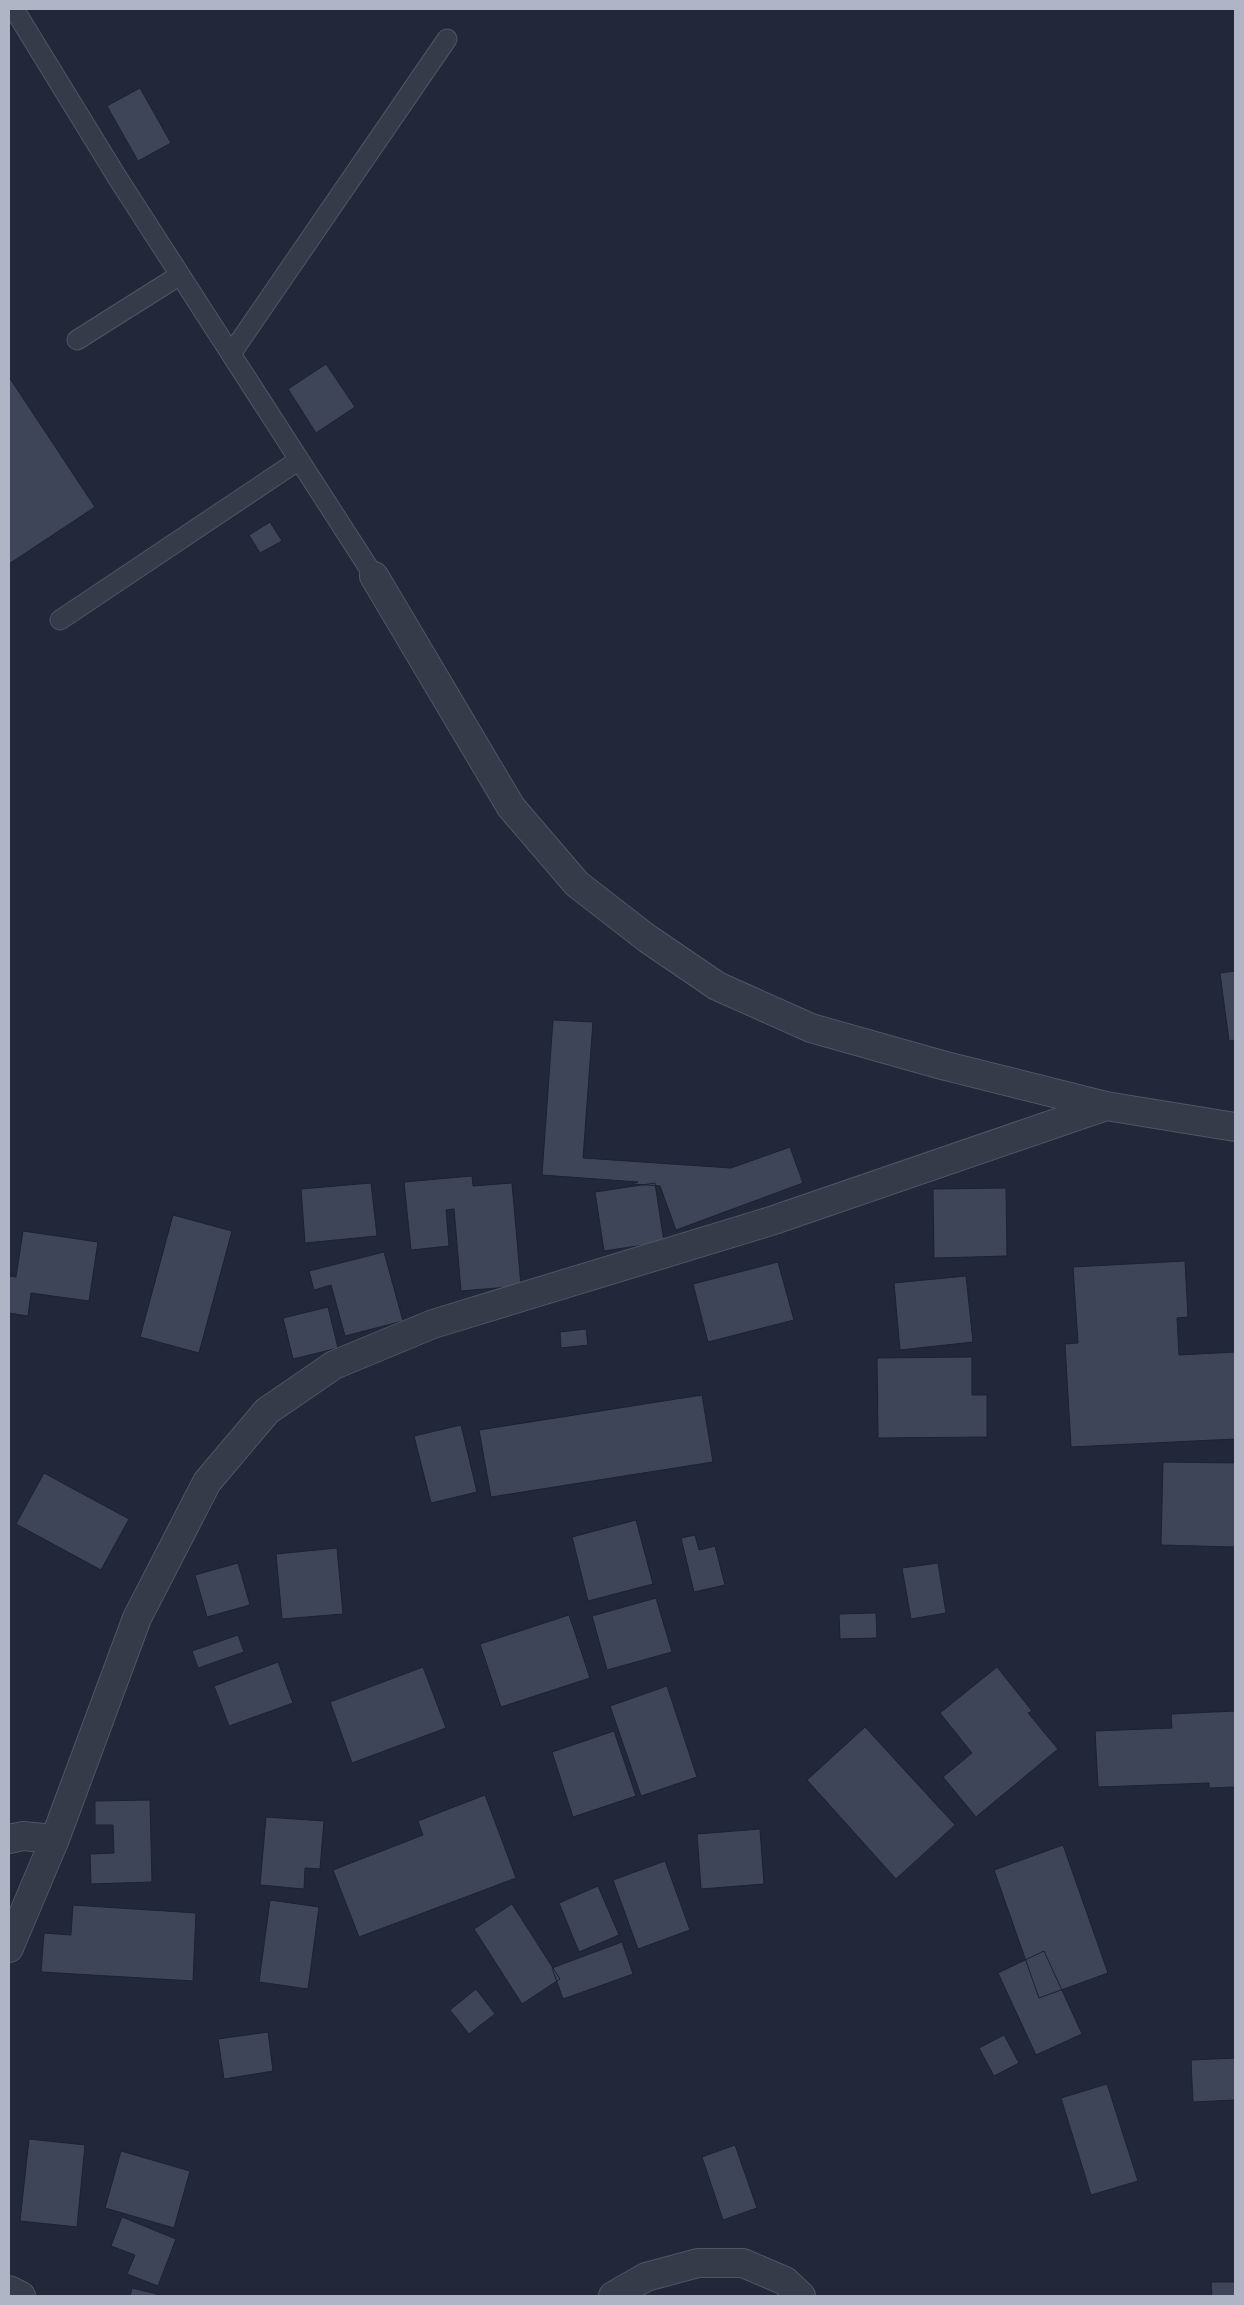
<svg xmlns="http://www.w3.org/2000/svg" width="1244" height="2305" viewBox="0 0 1244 2305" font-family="'Nunito Sans',sans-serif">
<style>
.building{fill:#3e4559;stroke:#1d2230}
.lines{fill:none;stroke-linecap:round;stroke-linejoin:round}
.service-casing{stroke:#505564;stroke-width:21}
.minor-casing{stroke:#505564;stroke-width:30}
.service{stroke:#363b49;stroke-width:19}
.minor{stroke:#363b49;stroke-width:28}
</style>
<rect width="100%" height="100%" fill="#222839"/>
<!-- building -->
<path class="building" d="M 140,88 L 171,143 L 138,161 L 107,106 Z
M 326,364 L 355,407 L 316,433 L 288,389 Z
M 9,377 L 95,507 L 9,564 Z
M 270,522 L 282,541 L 260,553 L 249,535 Z
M 1235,971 L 1235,1040 L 1229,1041 L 1220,973 Z
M 553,1020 L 593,1022 L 583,1158 L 731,1168 L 790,1147 L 803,1183 L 676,1230 L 660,1186 L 632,1184 L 638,1182 L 542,1175 Z
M 472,1176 L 473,1186 L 512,1183 L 521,1286 L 461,1291 L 454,1209 L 446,1210 L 449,1246 L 411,1250 L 404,1182 Z
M 371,1183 L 377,1236 L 305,1243 L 301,1189 Z
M 655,1183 L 664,1242 L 604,1251 L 595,1192 Z
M 1006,1188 L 1007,1256 L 934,1258 L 933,1189 Z
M 173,1215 L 232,1231 L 199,1353 L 140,1337 Z
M 23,1231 L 98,1242 L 89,1301 L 31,1293 L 28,1316 L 9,1313 L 9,1276 L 16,1277 Z
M 384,1252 L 403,1321 L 345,1336 L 331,1285 L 314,1290 L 309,1271 Z
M 1185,1261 L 1188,1317 L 1177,1318 L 1179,1355 L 1235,1352 L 1235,1439 L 1071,1447 L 1065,1344 L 1078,1343 L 1073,1267 Z
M 778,1262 L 794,1320 L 708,1342 L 693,1284 Z
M 966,1276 L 973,1342 L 900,1350 L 894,1283 Z
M 328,1307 L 338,1348 L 293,1359 L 283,1318 Z
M 586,1329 L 588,1345 L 561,1348 L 560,1332 Z
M 972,1357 L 972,1395 L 987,1395 L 987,1437 L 878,1438 L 877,1358 Z
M 702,1395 L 713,1462 L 491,1497 L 479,1430 Z
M 461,1425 L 477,1492 L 431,1503 L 414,1436 Z
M 1163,1462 L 1235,1463 L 1235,1547 L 1161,1545 Z
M 44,1473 L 129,1519 L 101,1570 L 16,1524 Z
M 636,1520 L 653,1584 L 588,1601 L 572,1537 Z
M 695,1535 L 699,1550 L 715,1546 L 725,1585 L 694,1592 L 681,1538 Z
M 337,1548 L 343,1614 L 282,1619 L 276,1554 Z
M 238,1563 L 250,1605 L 207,1617 L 195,1575 Z
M 938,1563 L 946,1613 L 911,1619 L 902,1568 Z
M 656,1598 L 672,1652 L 607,1670 L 592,1616 Z
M 876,1613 L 877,1638 L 840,1639 L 839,1614 Z
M 569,1615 L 590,1678 L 501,1707 L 480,1644 Z
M 238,1635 L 244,1652 L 198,1668 L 192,1651 Z
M 278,1662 L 293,1703 L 229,1726 L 214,1686 Z
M 423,1667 L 446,1728 L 352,1763 L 330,1702 Z
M 997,1667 L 1032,1711 L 1028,1713 L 1058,1749 L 976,1817 L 943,1777 L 972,1753 L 940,1713 Z
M 667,1686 L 697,1777 L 641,1796 L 610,1706 Z
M 1235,1711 L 1235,1787 L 1209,1788 L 1209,1783 L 1098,1787 L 1095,1731 L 1172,1728 L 1171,1714 Z
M 865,1727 L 955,1825 L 896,1879 L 807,1780 Z
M 614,1731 L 636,1796 L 573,1817 L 552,1752 Z
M 485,1795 L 516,1878 L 359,1937 L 333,1870 L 423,1835 L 418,1821 Z
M 150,1800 L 152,1882 L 91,1884 L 90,1854 L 114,1853 L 113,1825 L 95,1825 L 95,1801 Z
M 266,1817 L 324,1821 L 320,1869 L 305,1868 L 304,1889 L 260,1885 Z
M 760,1829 L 764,1884 L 701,1889 L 697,1834 Z
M 1063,1845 L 1108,1973 L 1039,1998 L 994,1870 Z
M 665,1861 L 690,1930 L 638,1949 L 613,1880 Z
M 598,1886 L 619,1935 L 579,1952 L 559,1903 Z
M 270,1900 L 319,1907 L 308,1989 L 259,1982 Z
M 512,1904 L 560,1979 L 522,2004 L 474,1929 Z
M 73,1905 L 196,1913 L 193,1981 L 41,1972 L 44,1933 L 71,1935 Z
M 622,1942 L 633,1974 L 563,1999 L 552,1968 Z
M 1044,1951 L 1082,2034 L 1036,2055 L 998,1973 Z
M 476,1989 L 495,2014 L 469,2034 L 450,2010 Z
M 268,2032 L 273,2071 L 224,2079 L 218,2039 Z
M 1004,2035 L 1019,2063 L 994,2076 L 979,2048 Z
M 1235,2058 L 1235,2100 L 1193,2102 L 1191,2060 Z
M 1107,2084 L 1138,2181 L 1091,2195 L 1061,2098 Z
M 29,2139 L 85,2145 L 77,2227 L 20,2221 Z
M 735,2145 L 757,2208 L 723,2220 L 702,2157 Z
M 121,2151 L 190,2171 L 174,2228 L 105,2208 Z
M 122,2217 L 176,2239 L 158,2286 L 127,2274 L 135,2255 L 111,2246 Z
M 1211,2282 L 1235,2282 L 1235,2296 L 1212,2296 Z
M 132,2288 L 157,2294 L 156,2296 L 130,2296 Z"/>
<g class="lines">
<!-- service casing -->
<g class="service-casing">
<path id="service" d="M 14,9 L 117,177 L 374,576
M 77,340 L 180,275
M 231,354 L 447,39
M 60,620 L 299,460"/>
</g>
<!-- minor casing -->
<g class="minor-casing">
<path id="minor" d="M 374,576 L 511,807 L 577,884 L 648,939 L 717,986 L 811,1028 L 942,1065 L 1106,1106 L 1235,1127
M 9,1839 L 23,1836 L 55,1839
M 9,1948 L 55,1839 L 137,1618 L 207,1482 L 267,1411 L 334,1365 L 433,1324 L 771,1221 L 1106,1106
M 9,2290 L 21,2296
M 613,2296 L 646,2277 L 698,2263 L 743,2263 L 785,2281 L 801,2296"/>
</g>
<!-- service -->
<use href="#service" class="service"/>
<!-- minor -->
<use href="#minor" class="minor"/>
</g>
<!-- border -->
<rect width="1244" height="2305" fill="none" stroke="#b0b5c5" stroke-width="20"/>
</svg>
